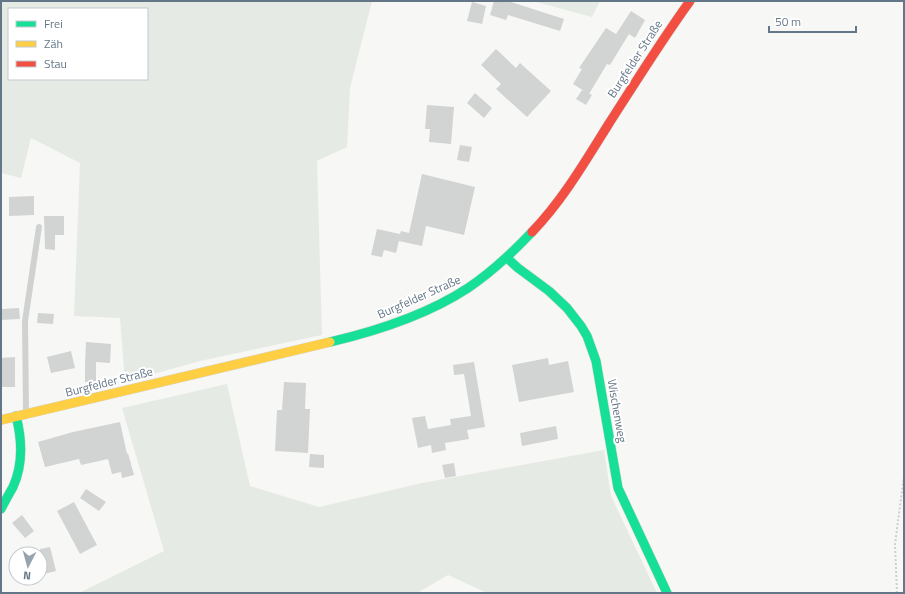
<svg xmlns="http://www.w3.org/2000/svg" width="905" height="594" viewBox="0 0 905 594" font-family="'Titillium Web',sans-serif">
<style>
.green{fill:#e6eae4;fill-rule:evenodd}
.building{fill:#d2d3d3}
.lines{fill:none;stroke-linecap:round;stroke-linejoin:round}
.fast-casing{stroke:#d2d4d5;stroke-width:10}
.slow-casing{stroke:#d2d4d5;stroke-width:10}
.jam-casing{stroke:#d2d4d5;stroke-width:10}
.path{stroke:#cccecf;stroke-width:2;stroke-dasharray:2 2;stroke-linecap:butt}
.lane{stroke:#d0d2d2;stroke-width:6}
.fast{stroke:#16e098;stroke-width:9}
.slow{stroke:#ffcf43;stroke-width:9}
.jam{stroke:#f24e42;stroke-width:9}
.labels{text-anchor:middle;stroke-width:4;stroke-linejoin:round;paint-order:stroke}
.street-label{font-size:12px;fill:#647788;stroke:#fff}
</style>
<rect width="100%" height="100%" fill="#f7f7f6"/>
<!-- green -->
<path class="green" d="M 1,1 L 372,1 L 350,88 L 347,147 L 317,161 L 322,335 L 200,361 L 125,382 L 120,318 L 74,316 L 80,163 L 31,138 L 21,178 L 1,173 ZM 9,9 L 147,9 L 147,79 L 9,79 Z
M 533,1 L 600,1 L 592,17 Z
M 227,384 L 250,486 L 319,507 L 422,483 L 604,450 L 611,496 L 657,593 L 487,593 L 448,575 L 417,593 L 79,593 L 164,551 L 122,408 Z"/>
<!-- building -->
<path class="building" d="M 494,1 L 508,1 L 564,19 L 560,31 L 508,15 L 506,20 L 490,15 Z
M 472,2 L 486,6 L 482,24 L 467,21 Z
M 631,11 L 645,20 L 635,38 L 629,34 L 610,65 L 607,64 L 589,94 L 573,84 L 582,69 L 579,68 L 606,28 L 616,34 Z
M 496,49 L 516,68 L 520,63 L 551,91 L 527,117 L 496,89 L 501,84 L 481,65 Z
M 582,90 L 592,95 L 586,105 L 576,99 Z
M 475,93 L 492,108 L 484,118 L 467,103 Z
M 427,105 L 454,107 L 451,144 L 429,142 L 430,129 L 425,129 Z
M 460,145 L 472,147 L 469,162 L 457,160 Z
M 422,174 L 475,187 L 464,235 L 426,226 L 422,246 L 399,241 L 396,253 L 384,250 L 382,257 L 371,255 L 377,229 L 400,234 L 401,231 L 409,233 Z
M 34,196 L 34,215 L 9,216 L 9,197 Z
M 44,216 L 64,216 L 64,235 L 55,235 L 55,250 L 45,249 Z
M 19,308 L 20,319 L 1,320 L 1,309 Z
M 38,313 L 54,314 L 53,324 L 37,323 Z
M 86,342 L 111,344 L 110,363 L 96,362 L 96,382 L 85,382 L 85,365 Z
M 71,351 L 75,368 L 51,373 L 47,357 Z
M 15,357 L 15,387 L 1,387 L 1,358 Z
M 548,358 L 549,365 L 568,361 L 574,392 L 519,402 L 512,365 Z
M 474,362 L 485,427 L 467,430 L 469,439 L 445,443 L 446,450 L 432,453 L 431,445 L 418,448 L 412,418 L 425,416 L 428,429 L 451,425 L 450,419 L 471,416 L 464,374 L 454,375 L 453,365 Z
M 284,382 L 306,383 L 305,409 L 310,409 L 308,453 L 275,451 L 277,410 L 282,410 Z
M 120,422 L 127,454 L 128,453 L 134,475 L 122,478 L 121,472 L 112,474 L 108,459 L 81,465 L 79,459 L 45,467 L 38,442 L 73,432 Z
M 556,426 L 558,439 L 522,446 L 520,433 Z
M 310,454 L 324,455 L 324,468 L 309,467 Z
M 454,463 L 456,476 L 445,478 L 442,465 Z
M 86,489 L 106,502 L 99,511 L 80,498 Z
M 74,502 L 97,545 L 80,554 L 57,511 Z
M 22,515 L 34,531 L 25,538 L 12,523 Z
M 50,547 L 56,571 L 40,575 L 40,549 Z"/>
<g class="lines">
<!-- fast casing -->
<g class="fast-casing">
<path id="fast" d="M 507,258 L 518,268 L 549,291 L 567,308 L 581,326 L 587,336 L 596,361 L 618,488 L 667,593
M 330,342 C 377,331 427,315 468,288 C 492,272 513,252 532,232
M 1,509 C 5,501 9,494 13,487 C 23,465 22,439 16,416"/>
</g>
<!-- slow casing -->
<g class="slow-casing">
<path id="slow" d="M 1,420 L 330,342"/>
</g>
<!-- jam casing -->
<g class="jam-casing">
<path id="jam" d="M 532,232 C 562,201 585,162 608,125 C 635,83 661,41 690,1"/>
</g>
<!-- path -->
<path class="path" d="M 897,593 L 895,544 L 904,476"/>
<!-- lane -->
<path class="lane" d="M 26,413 L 25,321 L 39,227"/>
<!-- fast -->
<use href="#fast" class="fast"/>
<!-- slow -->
<use href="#slow" class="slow"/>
<!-- jam -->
<use href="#jam" class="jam"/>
</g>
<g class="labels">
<!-- street labels -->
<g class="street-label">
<text transform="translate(635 59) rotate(-57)" y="4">Burgfelder Straße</text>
<text transform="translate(419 297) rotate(-24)" y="4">Burgfelder Straße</text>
<text transform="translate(109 382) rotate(-14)" y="4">Burgfelder Straße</text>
<text transform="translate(617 411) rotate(80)" y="4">Wischenweg</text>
</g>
</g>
<!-- border -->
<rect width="905" height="594" fill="none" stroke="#647788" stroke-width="4"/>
<!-- legend -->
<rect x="8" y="8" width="140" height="72" fill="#ffffff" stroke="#c1c9cf"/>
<rect x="16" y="21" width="20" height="6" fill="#16e098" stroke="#c1c9cf"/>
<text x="44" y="28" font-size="12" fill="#647788">Frei</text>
<rect x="16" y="41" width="20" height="6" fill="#ffcf43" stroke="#c1c9cf"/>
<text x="44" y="48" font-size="12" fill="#647788">Zäh</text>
<rect x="16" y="61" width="20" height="6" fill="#f24e42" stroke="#c1c9cf"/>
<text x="44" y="68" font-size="12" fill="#647788">Stau</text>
<!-- north arrow -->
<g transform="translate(28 566) rotate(186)"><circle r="19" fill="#ffffff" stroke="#c1c9cf"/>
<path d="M0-3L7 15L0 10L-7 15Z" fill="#97a4ae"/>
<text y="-6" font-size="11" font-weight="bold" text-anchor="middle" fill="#647788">N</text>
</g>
<!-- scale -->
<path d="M769 26v6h87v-6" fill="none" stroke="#647788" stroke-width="2"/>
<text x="775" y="26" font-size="12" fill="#647788" stroke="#ffffff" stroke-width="3" paint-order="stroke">50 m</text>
</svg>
